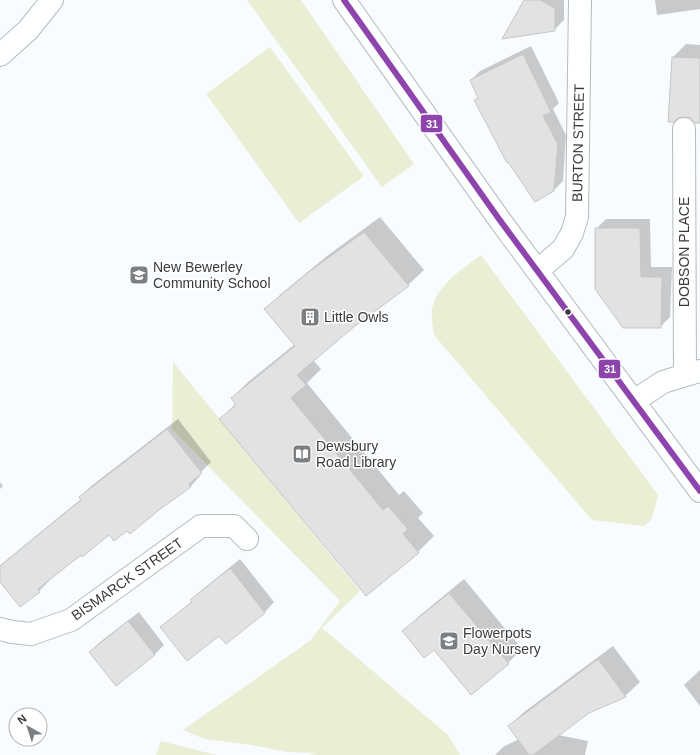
<svg xmlns="http://www.w3.org/2000/svg" width="700" height="755" viewBox="0 0 700 755" font-family="Arial,sans-serif">
<style>
.green{fill:#eaeed4}
.shadow{fill:#0003}
.building{fill:#e2e2e2;stroke:#c6c6c5}
.lines{fill:none;stroke-linecap:round;stroke-linejoin:round}
.pedestrian-casing{stroke:#b8bbbd;stroke-width:24}
.minor-casing{stroke:#b8bbbd;stroke-width:24}
.primary-casing{stroke:#b8bbbd;stroke-width:24}
.pedestrian{stroke:#feffff;stroke-width:22}
.minor{stroke:#feffff;stroke-width:22}
.primary{stroke:#feffff;stroke-width:22}
.bus-1-casing{stroke:#fff;stroke-width:9}
.bus-1{stroke:#8e44ad;stroke-width:6}
.bus-dot{fill:#373b3e;stroke:#fff;stroke-width:1.5}
.labels{text-anchor:middle;stroke-width:3;stroke-linejoin:round;paint-order:stroke}
.street-label{font-size:14px;fill:#373b3e;stroke:#fff}
.poi-label{font-size:14px;fill:#373b3e;stroke:#fff;text-anchor:start}
.line-badge{stroke:#fff;stroke-width:1.5}
.badge-label{font-size:11px;text-anchor:middle;font-weight:bold;fill:#fff}
</style>
<rect width="100%" height="100%" fill="#f9fcfe"/>
<!-- green -->
<path class="green" d="M 247,0 L 301,0 L 414,164 L 382,187 Z
M 270,47 L 364,176 L 299,223 L 206,94 Z
M 481,255 L 658,495 L 652,519 L 644,526 L 592,520 L 434,335 C 433,327 431,318 432,310 C 435,287 463,268 481,255 Z
M 173,362 L 360,591 L 322,628 L 448,735 L 460,755 L 307,755 L 318,753 L 287,752 L 252,745 L 204,739 L 183,730 L 311,640 L 340,601 L 172,429 Z
M 161,741 L 216,755 L 156,755 Z"/>
<!-- shadow -->
<path class="shadow" d="M 525,0 L 564,0 L 564,20 L 554,30 Z
M 655,0 L 700,0 L 700,9 L 657,15 Z
M 686,44 L 700,45 L 700,122 L 673,57 Z
M 531,46 L 559,103 L 553,109 L 566,135 L 563,181 L 554,190 L 475,100 L 479,97 L 471,80 L 480,71 Z
M 380,217 L 424,270 L 408,285 L 355,325 L 313,360 L 321,369 L 307,383 L 399,495 L 404,491 L 423,513 L 418,518 L 434,536 L 418,552 L 221,419 L 236,403 L 232,398 L 248,382 L 295,344 L 266,309 L 281,294 L 327,256 Z
M 606,219 L 650,219 L 651,267 L 672,267 L 670,317 L 660,327 L 596,229 Z
M 178,419 L 211,462 L 199,474 L 200,476 L 191,486 L 127,530 L 109,534 L 48,580 L 49,581 L 39,591 L 0,581 L 0,566 L 3,563 L 81,499 L 80,497 L 90,487 Z
M 0,482 L 3,486 L 0,489 Z
M 240,559 L 274,602 L 265,612 L 226,643 L 219,634 L 162,627 L 192,601 L 192,600 L 202,590 Z
M 464,579 L 522,649 L 508,663 L 434,648 L 404,631 L 418,617 Z
M 139,612 L 164,645 L 155,654 L 116,685 L 90,652 L 100,642 Z
M 613,646 L 640,682 L 625,696 L 588,712 L 558,735 L 588,741 L 585,755 L 495,755 L 503,747 L 519,739 L 509,726 L 524,712 Z
M 700,670 L 700,706 L 684,685 Z"/>
<!-- building -->
<path class="building" d="M 524,0 L 540,0 L 555,8 L 555,31 L 502,39 Z
M 523,54 L 551,112 L 543,116 L 558,144 L 554,191 L 535,202 L 508,162 L 507,163 L 474,100 L 478,98 L 470,80 Z
M 672,57 L 700,58 L 700,123 L 695,123 L 691,118 L 684,117 L 678,118 L 674,122 L 668,122 Z
M 595,228 L 640,228 L 641,277 L 662,277 L 661,328 L 623,328 L 595,289 Z
M 364,232 L 409,286 L 355,326 L 297,375 L 306,385 L 291,398 L 383,510 L 388,506 L 408,529 L 403,534 L 419,553 L 366,596 L 219,419 L 236,405 L 231,398 L 295,346 L 264,309 L 310,271 Z
M 167,429 L 202,473 L 189,484 L 191,487 L 159,510 L 130,534 L 127,531 L 114,541 L 109,535 L 82,557 L 81,555 L 38,589 L 40,592 L 20,607 L 0,582 L 0,566 L 81,500 L 79,497 Z
M 230,568 L 265,613 L 226,644 L 219,636 L 187,661 L 160,627 L 192,602 L 190,600 Z
M 449,593 L 509,664 L 471,695 L 434,650 L 424,658 L 402,631 Z
M 128,621 L 155,655 L 116,686 L 89,652 Z
M 598,659 L 626,697 L 589,713 L 533,755 L 529,755 L 508,726 Z"/>
<g class="lines">
<!-- pedestrian casing -->
<g class="pedestrian-casing">
<path id="pedestrian" d="M 0,55 L 28,30 L 52,0"/>
</g>
<!-- minor casing -->
<g class="minor-casing">
<path id="minor" d="M 684,129 L 685,374
M 538,270 L 563,249 L 572,233 L 577,217 L 580,0
M 634,401 L 663,382 L 699,371
M 0,629 L 12,632 L 31,634 L 71,620 L 201,526 L 234,526 L 247,539"/>
</g>
<!-- primary casing -->
<g class="primary-casing">
<path id="primary" d="M 344,0 L 499,219 L 700,491"/>
</g>
<!-- pedestrian -->
<use href="#pedestrian" class="pedestrian"/>
<!-- minor -->
<use href="#minor" class="minor"/>
<!-- primary -->
<use href="#primary" class="primary"/>
<!-- bus-1 casing -->
<g class="bus-1-casing">
<path id="bus-1" d="M 344,0 L 499,219 L 700,491"/>
</g>
<!-- bus-1 -->
<use href="#bus-1" class="bus-1"/>
</g>
<!-- icons -->
<defs>
<g id="school-square" transform="scale(1)"><rect x="-9" y="-9" width="18" height="18" rx="4" fill="#7b7f81" stroke="#fff"/><path d="M0-5L7-2L0 1L-7-2ZM-4 1L0 2.5L4 1V4Q0 6-4 4Z" fill="#fff"/></g>
<g id="building-square" transform="scale(1)"><rect x="-9" y="-9" width="18" height="18" rx="4" fill="#7b7f81" stroke="#fff"/><path d="M-4-6H4V6H1V3H-1V6H-4ZM-2.5-4.3h1.7v1.8h-1.7ZM.8-4.3h1.7v1.8H.8ZM-2.5-1h1.7V.8h-1.7ZM.8-1h1.7V.8H.8Z" fill="#fff"/></g>
<g id="library-square" transform="scale(1)"><rect x="-9" y="-9" width="18" height="18" rx="4" fill="#7b7f81" stroke="#fff"/><path d="M-6-4Q-3-5.5-.7-3.5V5Q-3 3-6 4ZM6-4Q3-5.5 .7-3.5V5Q3 3 6 4Z" fill="#fff"/></g>
</defs>
<g fill-rule="evenodd">
<use href="#school-square" x="139" y="275"/>
<use href="#building-square" x="310" y="317"/>
<use href="#library-square" x="302" y="454"/>
<use href="#school-square" x="449" y="641"/>
</g>
<!-- markers -->
<circle class="bus-dot" cx="568" cy="312" r="3.5"/>
<g class="labels">
<!-- street labels -->
<g class="street-label">
<text transform="translate(578 143) rotate(-89)" y="5">BURTON STREET</text>
<text transform="translate(684 252) rotate(-90)" y="5">DOBSON PLACE</text>
<text transform="translate(127 579) rotate(-35)" y="5">BISMARCK STREET</text>
</g>
<!-- poi labels -->
<g class="poi-label">
<text x="153" y="272">New Bewerley<tspan x="153" dy="16">Community School</tspan></text>
<text x="324" y="322">Little Owls</text>
<text x="316" y="451">Dewsbury<tspan x="316" dy="16">Road Library</tspan></text>
<text x="463" y="638">Flowerpots<tspan x="463" dy="16">Day Nursery</tspan></text>
</g>
</g>
<g class="line-badge">
<rect x="420" y="114" width="23" height="19" rx="4" fill="#8e44ad"/>
<rect x="598" y="359" width="23" height="20" rx="4" fill="#8e44ad"/>
</g>
<g class="badge-label">
<text x="432" y="128">31</text>
<text x="610" y="373">31</text>
</g>
<!-- north arrow -->
<g transform="translate(28 727) rotate(321)"><circle r="19" fill="#ffffff" stroke="#afb1b2"/>
<path d="M0-3L7 15L0 10L-7 15Z" fill="#7b7f81"/>
<text y="-6" font-size="11" font-weight="bold" text-anchor="middle" fill="#373b3e">N</text>
</g>
</svg>
